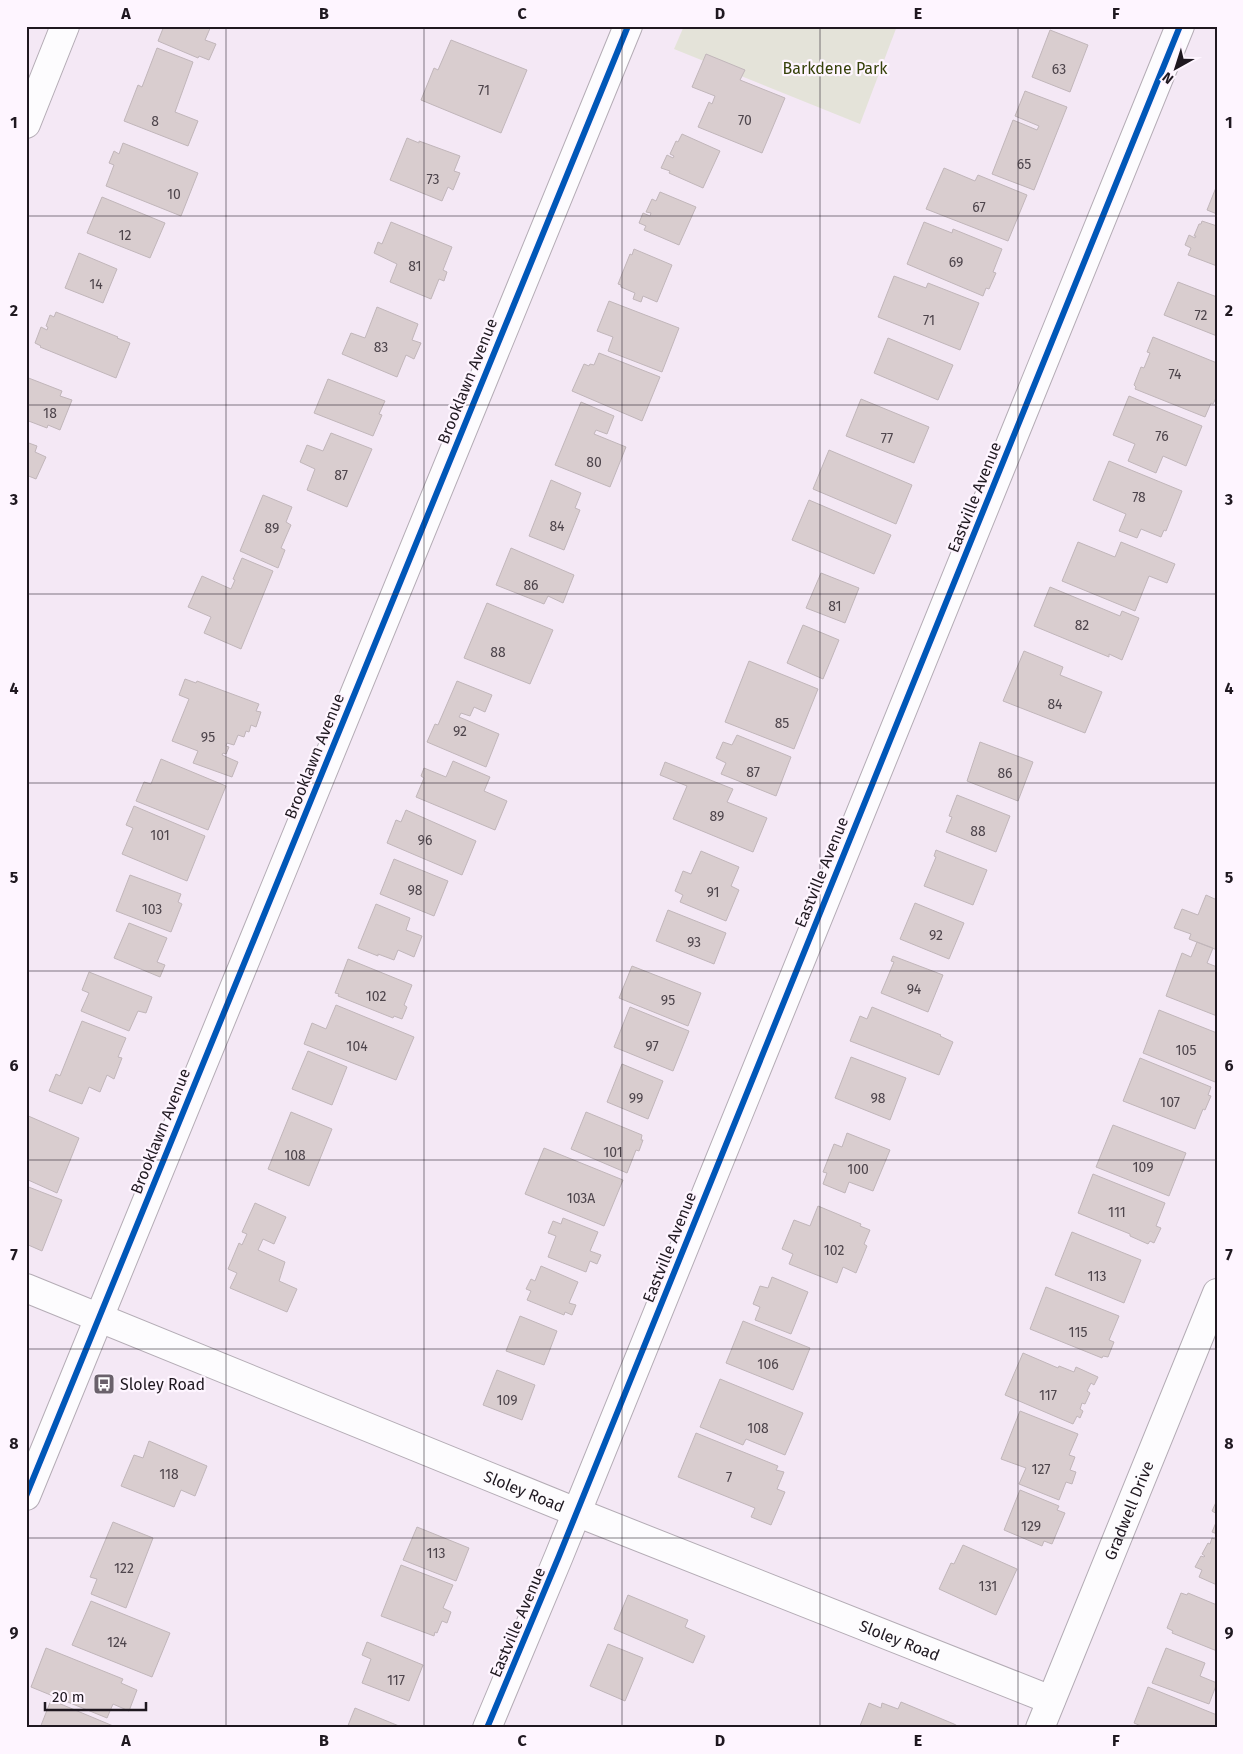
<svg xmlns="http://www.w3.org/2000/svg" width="1243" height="1754" viewBox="0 0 1243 1754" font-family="'Fira Sans',sans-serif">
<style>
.green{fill:#e4e3d9}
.building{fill:#d9cdcf;stroke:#c1b6ba}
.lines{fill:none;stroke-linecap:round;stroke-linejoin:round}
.street-casing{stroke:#b4acb5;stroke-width:30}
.street{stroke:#fdfcfe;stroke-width:28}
.cycleway-casing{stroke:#fef5ff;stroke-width:9}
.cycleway{stroke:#0057b8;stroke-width:6}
.grid{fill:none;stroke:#1f1820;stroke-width:1;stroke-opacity:0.55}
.labels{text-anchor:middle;stroke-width:4.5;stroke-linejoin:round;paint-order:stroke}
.number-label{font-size:14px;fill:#4e454c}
.park-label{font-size:16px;fill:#36420a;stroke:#fef5ff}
.street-label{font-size:16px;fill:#1f1820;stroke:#fef5ff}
.poi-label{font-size:16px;fill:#1f1820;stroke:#fef5ff;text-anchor:start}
.neatline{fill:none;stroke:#1f1820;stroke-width:2}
.grid-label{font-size:16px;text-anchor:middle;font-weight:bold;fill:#1f1820}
</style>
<rect width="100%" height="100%" fill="#f4e8f5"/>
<!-- green -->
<path class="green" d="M 684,26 L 897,26 L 860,124 L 674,49 Z"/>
<!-- building -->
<path class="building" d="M 164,26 L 211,26 L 205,40 L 216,44 L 209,60 L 199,56 L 198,58 L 158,41 Z
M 1050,30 L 1088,45 L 1070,92 L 1032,77 Z
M 451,40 L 527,70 L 501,133 L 421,100 L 434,68 L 438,70 Z
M 157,48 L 193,62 L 175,112 L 198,121 L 188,146 L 124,121 L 138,85 L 142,87 Z
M 706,54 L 745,70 L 740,80 L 785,98 L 762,153 L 698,127 L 709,102 L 712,104 L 715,96 L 692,87 Z
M 1025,91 L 1067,107 L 1034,190 L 992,174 L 1013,120 L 1037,130 L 1039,126 L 1015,116 Z
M 682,134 L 720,151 L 703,188 L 669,173 L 670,171 L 661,168 L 667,155 L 673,158 L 674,156 L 670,154 L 676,141 L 678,142 Z
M 407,138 L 419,143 L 419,141 L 460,156 L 454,171 L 460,173 L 453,190 L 448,187 L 442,201 L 390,180 Z
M 123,143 L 198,173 L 181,216 L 106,186 L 114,165 L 109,163 L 114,151 L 119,154 Z
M 944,168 L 975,181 L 978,175 L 1027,195 L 1008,241 L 926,209 Z
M 1217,185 L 1217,214 L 1207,210 Z
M 660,192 L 696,207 L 679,245 L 644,230 L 646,226 L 639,223 L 643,213 L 650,216 L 651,213 L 646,212 L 652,199 L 656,201 Z
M 102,197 L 165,223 L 150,258 L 87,233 Z
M 1202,221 L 1217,226 L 1217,266 L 1188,255 L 1191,248 L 1185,245 L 1189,235 L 1195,238 L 1196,236 L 1194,236 L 1199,224 L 1201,224 Z
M 391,222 L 452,247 L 443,270 L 447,272 L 444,281 L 439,279 L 431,299 L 390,282 L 397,264 L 374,253 L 378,242 L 382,244 Z
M 924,222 L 952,233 L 953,229 L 1002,249 L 993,272 L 996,273 L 989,289 L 986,288 L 983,296 L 907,264 Z
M 634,249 L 672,265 L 657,302 L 643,296 L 641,302 L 633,299 L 635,293 L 621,287 L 621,285 L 618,284 L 630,254 L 632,255 Z
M 79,253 L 117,269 L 103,303 L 65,288 Z
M 894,276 L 926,288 L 928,283 L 979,303 L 960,350 L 878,317 Z
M 1178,282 L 1217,297 L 1217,336 L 1164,315 Z
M 609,301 L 679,328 L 662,372 L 608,351 L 613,337 L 597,331 Z
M 377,307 L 418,324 L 412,340 L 421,343 L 414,359 L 406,355 L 397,377 L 342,354 L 351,333 L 365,338 Z
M 56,312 L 118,337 L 117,338 L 130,343 L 116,378 L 40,347 L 41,346 L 35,343 L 41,327 L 47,330 L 48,327 L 46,326 L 50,315 L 54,317 Z
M 1153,337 L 1217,363 L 1217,396 L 1213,404 L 1211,403 L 1205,417 L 1135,389 L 1136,387 L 1134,385 L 1141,367 L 1144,368 L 1150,353 L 1147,352 Z
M 888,338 L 953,365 L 938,400 L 874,373 Z
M 599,353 L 660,377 L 642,421 L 572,391 L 584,364 L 589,366 L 590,364 L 594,365 Z
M 26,377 L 62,391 L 60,396 L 72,400 L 60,430 L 48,425 L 47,428 L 26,420 Z
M 328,379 L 385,401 L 379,414 L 382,415 L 373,436 L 314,413 Z
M 1129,396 L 1202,426 L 1186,466 L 1163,456 L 1156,473 L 1128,461 L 1135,444 L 1113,435 Z
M 861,399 L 929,427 L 914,463 L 846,436 Z
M 581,402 L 614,416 L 607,434 L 596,430 L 594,434 L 626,447 L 610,487 L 555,465 Z
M 331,433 L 372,449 L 347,507 L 307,490 L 315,469 L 300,462 L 307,445 L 323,451 Z
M 26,442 L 37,446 L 35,452 L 46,457 L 36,479 L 26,475 Z
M 829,450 L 912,485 L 896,524 L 813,489 Z
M 1109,461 L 1182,491 L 1166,531 L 1164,530 L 1161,537 L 1141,529 L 1137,538 L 1119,531 L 1126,514 L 1093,500 Z
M 551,480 L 581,493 L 575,508 L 580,510 L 564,550 L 529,536 Z
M 263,495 L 292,507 L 286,522 L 291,525 L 281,548 L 285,550 L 278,568 L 240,551 Z
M 809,500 L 891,535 L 874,574 L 792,540 Z
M 1078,542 L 1115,557 L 1121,542 L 1175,564 L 1167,583 L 1149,576 L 1135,611 L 1062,581 Z
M 511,548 L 574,575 L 563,603 L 548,596 L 544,604 L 496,585 Z
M 242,558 L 273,571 L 241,649 L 204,633 L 211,617 L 188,607 L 202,576 L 231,589 L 235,580 L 233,579 Z
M 821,573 L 859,588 L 845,623 L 806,608 Z
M 1050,587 L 1120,616 L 1122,611 L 1139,618 L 1122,660 L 1109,654 L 1109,657 L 1034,626 Z
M 487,603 L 553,630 L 530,684 L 464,658 Z
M 803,625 L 839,640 L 823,679 L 787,663 Z
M 1024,651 L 1063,667 L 1060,675 L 1102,692 L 1085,733 L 1003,701 Z
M 749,661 L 818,689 L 794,749 L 725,722 Z
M 185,679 L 196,683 L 197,681 L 259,704 L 256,711 L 261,712 L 256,727 L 251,725 L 249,732 L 246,731 L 244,737 L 238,735 L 234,745 L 227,743 L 226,746 L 229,747 L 226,754 L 223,753 L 222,755 L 238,762 L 232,777 L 193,763 L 198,751 L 172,741 L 189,699 L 179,695 Z
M 457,681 L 492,695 L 485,712 L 474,707 L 470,716 L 461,713 L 459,717 L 499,734 L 486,767 L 427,742 L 435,724 L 438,725 Z
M 737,735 L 791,757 L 776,796 L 721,774 L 726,763 L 716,758 L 723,742 L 732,745 Z
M 980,742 L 1033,762 L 1018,801 L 967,781 Z
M 161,759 L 226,786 L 208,830 L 136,801 L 144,782 L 151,784 Z
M 453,761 L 490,777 L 484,791 L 507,801 L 495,830 L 416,797 L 424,778 L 421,776 L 424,768 L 446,777 Z
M 665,762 L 733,789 L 727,802 L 767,818 L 753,852 L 673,819 L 687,786 L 660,775 Z
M 957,795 L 1010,816 L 996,852 L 946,832 L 952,817 L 949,816 Z
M 134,806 L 205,836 L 187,881 L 122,854 L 133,828 L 126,825 Z
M 406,810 L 476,841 L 462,875 L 387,843 L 396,820 L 401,822 Z
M 936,850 L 987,870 L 973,905 L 924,886 L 936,857 L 934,856 Z
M 701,851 L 739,867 L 731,886 L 739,890 L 726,921 L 680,902 L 683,895 L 675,891 L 683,871 L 691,874 Z
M 394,859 L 448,881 L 434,916 L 380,894 Z
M 130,875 L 181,894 L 178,902 L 182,904 L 171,932 L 116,911 Z
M 1206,895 L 1217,900 L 1217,950 L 1189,939 L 1191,934 L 1174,928 L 1182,909 L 1198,915 Z
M 915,903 L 964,923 L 949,959 L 900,939 Z
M 376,904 L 410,918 L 406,930 L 422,936 L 414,957 L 398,950 L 394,960 L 378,954 L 378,956 L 358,948 Z
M 668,910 L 726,933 L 714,964 L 656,941 Z
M 129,923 L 167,938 L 157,962 L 165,965 L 160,977 L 114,958 Z
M 1197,942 L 1213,948 L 1207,963 L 1217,967 L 1217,1016 L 1166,996 L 1182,953 L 1191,957 Z
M 893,956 L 943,975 L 928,1012 L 881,993 L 894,962 L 891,961 Z
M 348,959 L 412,985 L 404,1005 L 407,1007 L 402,1019 L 394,1016 L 393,1018 L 338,996 L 339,994 L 335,993 Z
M 632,966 L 701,993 L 688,1026 L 619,998 Z
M 89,972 L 152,997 L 146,1013 L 138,1011 L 129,1031 L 81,1011 L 89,993 L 82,990 Z
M 336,1005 L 414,1037 L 396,1080 L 304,1044 L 312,1023 L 326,1029 Z
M 630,1007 L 689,1031 L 673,1071 L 614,1047 Z
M 872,1007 L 941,1035 L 940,1036 L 953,1042 L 939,1075 L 850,1041 L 860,1016 L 867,1019 Z
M 1159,1010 L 1217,1033 L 1217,1077 L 1215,1082 L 1143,1053 Z
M 82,1021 L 126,1038 L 118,1057 L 122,1058 L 114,1079 L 107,1075 L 100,1092 L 89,1087 L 82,1104 L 49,1091 L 56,1074 L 60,1076 Z
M 308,1051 L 347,1067 L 332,1105 L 292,1089 Z
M 851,1057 L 906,1078 L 890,1120 L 835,1098 Z
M 1140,1058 L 1211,1087 L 1208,1095 L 1211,1096 L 1205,1110 L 1203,1109 L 1195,1129 L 1123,1101 Z
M 622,1064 L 663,1081 L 648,1119 L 607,1102 Z
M 291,1112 L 332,1129 L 309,1186 L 268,1169 Z
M 586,1112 L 642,1135 L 641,1140 L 643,1140 L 639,1151 L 636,1150 L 627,1173 L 571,1149 Z
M 26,1115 L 79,1138 L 57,1193 L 26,1179 Z
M 1113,1125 L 1186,1153 L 1169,1196 L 1096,1167 Z
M 847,1133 L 890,1150 L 873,1191 L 849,1182 L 845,1193 L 823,1184 L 827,1173 L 823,1172 L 834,1144 L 842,1147 Z
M 544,1148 L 623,1180 L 604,1226 L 525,1194 Z
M 1093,1174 L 1165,1203 L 1156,1226 L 1161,1228 L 1154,1243 L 1150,1241 L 1148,1244 L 1130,1236 L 1130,1234 L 1078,1213 Z
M 26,1186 L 62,1200 L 42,1251 L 26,1244 Z
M 255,1203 L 286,1217 L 274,1244 L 263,1239 L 258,1250 L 285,1262 L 279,1281 L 297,1289 L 287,1312 L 230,1288 L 237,1273 L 228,1269 L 239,1243 L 242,1245 L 247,1234 L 242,1232 Z
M 818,1206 L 861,1224 L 860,1226 L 870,1230 L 864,1244 L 867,1246 L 856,1273 L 843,1267 L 837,1283 L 789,1264 L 793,1254 L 782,1249 L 794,1220 L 810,1226 Z
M 563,1218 L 598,1232 L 590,1251 L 601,1255 L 597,1264 L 590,1261 L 586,1272 L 548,1257 L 556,1236 L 548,1233 L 553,1221 L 561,1224 Z
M 1072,1232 L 1141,1260 L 1124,1303 L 1055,1275 Z
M 541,1266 L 578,1282 L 569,1303 L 576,1305 L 572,1315 L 565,1312 L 564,1315 L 527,1300 L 531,1291 L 526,1289 L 531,1279 L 535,1281 Z
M 772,1277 L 808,1292 L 791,1334 L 755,1320 L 760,1307 L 753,1304 L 760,1286 L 768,1288 Z
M 1046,1287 L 1119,1316 L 1109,1340 L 1114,1342 L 1108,1357 L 1103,1356 L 1102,1358 L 1030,1329 Z
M 520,1316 L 557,1331 L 544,1365 L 506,1351 Z
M 743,1321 L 810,1348 L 793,1390 L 726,1363 Z
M 1023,1353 L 1058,1368 L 1059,1366 L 1074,1372 L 1076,1367 L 1098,1377 L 1094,1385 L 1091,1383 L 1087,1391 L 1090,1393 L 1085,1404 L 1082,1403 L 1080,1409 L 1083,1411 L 1080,1418 L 1077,1416 L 1073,1424 L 1005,1395 Z
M 497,1370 L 535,1385 L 522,1420 L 483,1405 Z
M 720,1379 L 803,1413 L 785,1455 L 746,1439 L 743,1445 L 700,1427 Z
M 1020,1411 L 1078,1434 L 1069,1455 L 1075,1457 L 1070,1470 L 1076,1472 L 1072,1484 L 1066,1482 L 1059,1500 L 1019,1484 L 1026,1468 L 1001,1459 Z
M 696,1433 L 778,1466 L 776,1470 L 784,1472 L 777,1489 L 785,1492 L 771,1525 L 751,1517 L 755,1508 L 678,1477 Z
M 149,1441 L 207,1466 L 195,1496 L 181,1490 L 174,1507 L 121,1486 L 134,1455 L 143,1458 Z
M 1020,1490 L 1059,1506 L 1057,1510 L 1065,1513 L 1052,1544 L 1044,1541 L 1042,1546 L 1004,1530 Z
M 1217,1500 L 1217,1514 L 1212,1511 Z
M 1217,1520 L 1217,1534 L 1212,1532 Z
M 113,1522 L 153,1538 L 126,1608 L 91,1594 L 97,1579 L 90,1577 Z
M 417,1527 L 469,1548 L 456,1581 L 403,1560 Z
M 1212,1538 L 1217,1540 L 1217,1585 L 1199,1577 L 1202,1570 L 1195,1567 L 1201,1556 L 1204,1557 L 1205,1556 L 1202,1554 L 1208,1543 L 1210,1544 Z
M 963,1545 L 1017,1569 L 996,1615 L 939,1589 L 951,1563 L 954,1564 Z
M 401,1565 L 453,1585 L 443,1608 L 451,1612 L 447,1623 L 442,1621 L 437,1633 L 435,1632 L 434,1636 L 381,1616 Z
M 1181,1593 L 1187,1595 L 1188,1593 L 1217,1605 L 1217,1651 L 1172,1633 L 1173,1631 L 1167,1628 Z
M 628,1595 L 688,1620 L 685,1627 L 705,1636 L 693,1663 L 614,1629 Z
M 91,1601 L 170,1633 L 152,1677 L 72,1645 Z
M 367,1642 L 423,1665 L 409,1701 L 362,1683 L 371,1659 L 362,1655 Z
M 608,1644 L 643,1658 L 625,1701 L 590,1686 Z
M 46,1648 L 123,1679 L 121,1683 L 137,1690 L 129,1711 L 113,1704 L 107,1718 L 31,1687 Z
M 1166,1648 L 1205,1663 L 1200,1676 L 1217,1683 L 1209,1704 L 1152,1683 Z
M 1148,1687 L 1217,1715 L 1217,1728 L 1146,1728 L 1134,1723 Z
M 51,1700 L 118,1728 L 40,1728 Z
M 901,1702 L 954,1724 L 961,1728 L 865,1728 L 860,1726 L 869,1703 L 881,1708 L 882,1703 L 898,1709 Z
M 355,1708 L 399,1726 L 398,1728 L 347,1728 Z"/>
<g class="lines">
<!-- street casing -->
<g class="street-casing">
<g id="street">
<path d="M 26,124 L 65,26"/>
<path id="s1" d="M 26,1288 L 576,1512 L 1051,1700"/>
<path d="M 26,1496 L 628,26"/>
<path d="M 487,1728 L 559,1556 L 1180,26"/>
<path id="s2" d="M 1040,1728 L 1217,1293"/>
</g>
</g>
<!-- street -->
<use href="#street" class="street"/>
<!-- cycleway casing -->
<g class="cycleway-casing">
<path id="cycleway" d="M 26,1496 L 628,26
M 487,1728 L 559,1556 L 1180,26"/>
</g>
<!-- cycleway -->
<use href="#cycleway" class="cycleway"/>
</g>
<!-- grid -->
<path class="grid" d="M 226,26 L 226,1728M 424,26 L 424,1728M 622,26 L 622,1728M 820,26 L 820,1728M 1018,26 L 1018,1728M 26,216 L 1217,216M 26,405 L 1217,405M 26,594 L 1217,594M 26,783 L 1217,783M 26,971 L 1217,971M 26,1160 L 1217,1160M 26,1349 L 1217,1349M 26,1538 L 1217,1538"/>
<!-- icons -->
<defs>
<g id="bus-square" transform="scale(1.125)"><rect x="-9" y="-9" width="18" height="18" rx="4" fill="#6a616b" stroke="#fef5ff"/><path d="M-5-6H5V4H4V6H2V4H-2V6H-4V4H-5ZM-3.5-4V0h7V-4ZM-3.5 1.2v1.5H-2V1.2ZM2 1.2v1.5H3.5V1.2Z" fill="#fff"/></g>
</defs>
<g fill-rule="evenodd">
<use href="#bus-square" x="104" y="1384"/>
</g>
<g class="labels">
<!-- number labels -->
<g class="number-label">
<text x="1059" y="74">63</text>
<text x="484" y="95">71</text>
<text x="745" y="125">70</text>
<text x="155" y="126">8</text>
<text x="1024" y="169">65</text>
<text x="433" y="184">73</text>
<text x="174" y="199">10</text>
<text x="979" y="212">67</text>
<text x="125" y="240">12</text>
<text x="956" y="267">69</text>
<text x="415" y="271">81</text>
<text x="96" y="289">14</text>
<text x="1201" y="320">72</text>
<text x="929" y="325">71</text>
<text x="381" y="352">83</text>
<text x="1175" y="379">74</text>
<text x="50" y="418">18</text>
<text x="1162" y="441">76</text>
<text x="887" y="443">77</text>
<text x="594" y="467">80</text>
<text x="341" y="480">87</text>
<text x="1139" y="502">78</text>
<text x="557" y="531">84</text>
<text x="272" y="533">89</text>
<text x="531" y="590">86</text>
<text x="835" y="611">81</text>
<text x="1082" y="630">82</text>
<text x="498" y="657">88</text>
<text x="1055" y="709">84</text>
<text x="782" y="728">85</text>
<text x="460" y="736">92</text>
<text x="208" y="742">95</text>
<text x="753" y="777">87</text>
<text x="1005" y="778">86</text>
<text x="717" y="821">89</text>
<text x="978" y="836">88</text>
<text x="160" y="840">101</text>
<text x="425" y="845">96</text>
<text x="415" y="895">98</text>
<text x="713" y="897">91</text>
<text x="152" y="914">103</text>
<text x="936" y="940">92</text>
<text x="694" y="947">93</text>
<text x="914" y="994">94</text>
<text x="376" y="1001">102</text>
<text x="668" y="1005">95</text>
<text x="357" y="1051">104</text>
<text x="652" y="1051">97</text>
<text x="1186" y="1055">105</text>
<text x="636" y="1103">99</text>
<text x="878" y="1103">98</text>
<text x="1170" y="1107">107</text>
<text x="613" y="1157">101</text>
<text x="295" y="1160">108</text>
<text x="1143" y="1172">109</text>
<text x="858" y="1174">100</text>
<text x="581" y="1203">103A</text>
<text x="1117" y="1217">111</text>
<text x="834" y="1255">102</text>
<text x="1097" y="1281">113</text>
<text x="1078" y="1337">115</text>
<text x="768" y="1369">106</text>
<text x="1048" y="1400">117</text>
<text x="507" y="1405">109</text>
<text x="758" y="1433">108</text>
<text x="1041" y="1474">127</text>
<text x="169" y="1479">118</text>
<text x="729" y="1482">7</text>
<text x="1031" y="1531">129</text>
<text x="436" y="1558">113</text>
<text x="124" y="1573">122</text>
<text x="988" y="1591">131</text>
<text x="117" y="1647">124</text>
<text x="396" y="1685">117</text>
</g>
<!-- park labels -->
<g class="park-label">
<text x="835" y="74">Barkdene Park</text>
</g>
<!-- street labels -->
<g class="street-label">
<text transform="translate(467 381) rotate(-68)" y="6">Brooklawn Avenue</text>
<text transform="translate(974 497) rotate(-68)" y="6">Eastville Avenue</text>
<text transform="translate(314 756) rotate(-68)" y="6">Brooklawn Avenue</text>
<text transform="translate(821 872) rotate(-68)" y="6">Eastville Avenue</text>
<text transform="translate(160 1131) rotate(-68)" y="6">Brooklawn Avenue</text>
<text transform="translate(669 1247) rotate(-68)" y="6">Eastville Avenue</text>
<text dy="6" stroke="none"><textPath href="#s1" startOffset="538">Sloley Road</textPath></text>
<text dy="6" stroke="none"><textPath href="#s2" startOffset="235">Gradwell Drive</textPath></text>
<text transform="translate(517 1622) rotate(-67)" y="6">Eastville Avenue</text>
<text dy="6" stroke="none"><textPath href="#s1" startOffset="942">Sloley Road</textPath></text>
</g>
<!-- poi labels -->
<g class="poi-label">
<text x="120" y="1390">Sloley Road</text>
</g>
</g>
<!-- border -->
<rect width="1243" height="1754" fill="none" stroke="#fef5ff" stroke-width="55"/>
<!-- north arrow -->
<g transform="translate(1176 68) rotate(219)" stroke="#fef5ff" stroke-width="4" paint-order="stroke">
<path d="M0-4L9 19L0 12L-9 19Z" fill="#1f1820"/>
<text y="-8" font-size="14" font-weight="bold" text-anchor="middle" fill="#1f1820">N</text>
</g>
<!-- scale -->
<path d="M45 1702v8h101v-8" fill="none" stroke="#1f1820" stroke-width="2.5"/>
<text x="52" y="1702" font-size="15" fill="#1f1820" stroke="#fef5ff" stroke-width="4" paint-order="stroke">20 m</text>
<rect x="28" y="28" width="1188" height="1698" class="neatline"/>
<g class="grid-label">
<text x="126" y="19">A</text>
<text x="324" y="19">B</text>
<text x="522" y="19">C</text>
<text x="720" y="19">D</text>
<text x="918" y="19">E</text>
<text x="1116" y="19">F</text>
<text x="14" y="128">1</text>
<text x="1229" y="128">1</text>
<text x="14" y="316">2</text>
<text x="1229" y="316">2</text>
<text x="14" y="505">3</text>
<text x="1229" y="505">3</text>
<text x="14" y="694">4</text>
<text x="1229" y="694">4</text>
<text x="14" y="883">5</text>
<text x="1229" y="883">5</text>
<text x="14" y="1071">6</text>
<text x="1229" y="1071">6</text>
<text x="14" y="1260">7</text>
<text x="1229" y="1260">7</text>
<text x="14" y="1449">8</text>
<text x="1229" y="1449">8</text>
<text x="14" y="1638">9</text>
<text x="1229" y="1638">9</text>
<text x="126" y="1746">A</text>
<text x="324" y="1746">B</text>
<text x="522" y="1746">C</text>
<text x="720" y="1746">D</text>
<text x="918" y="1746">E</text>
<text x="1116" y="1746">F</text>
</g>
</svg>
